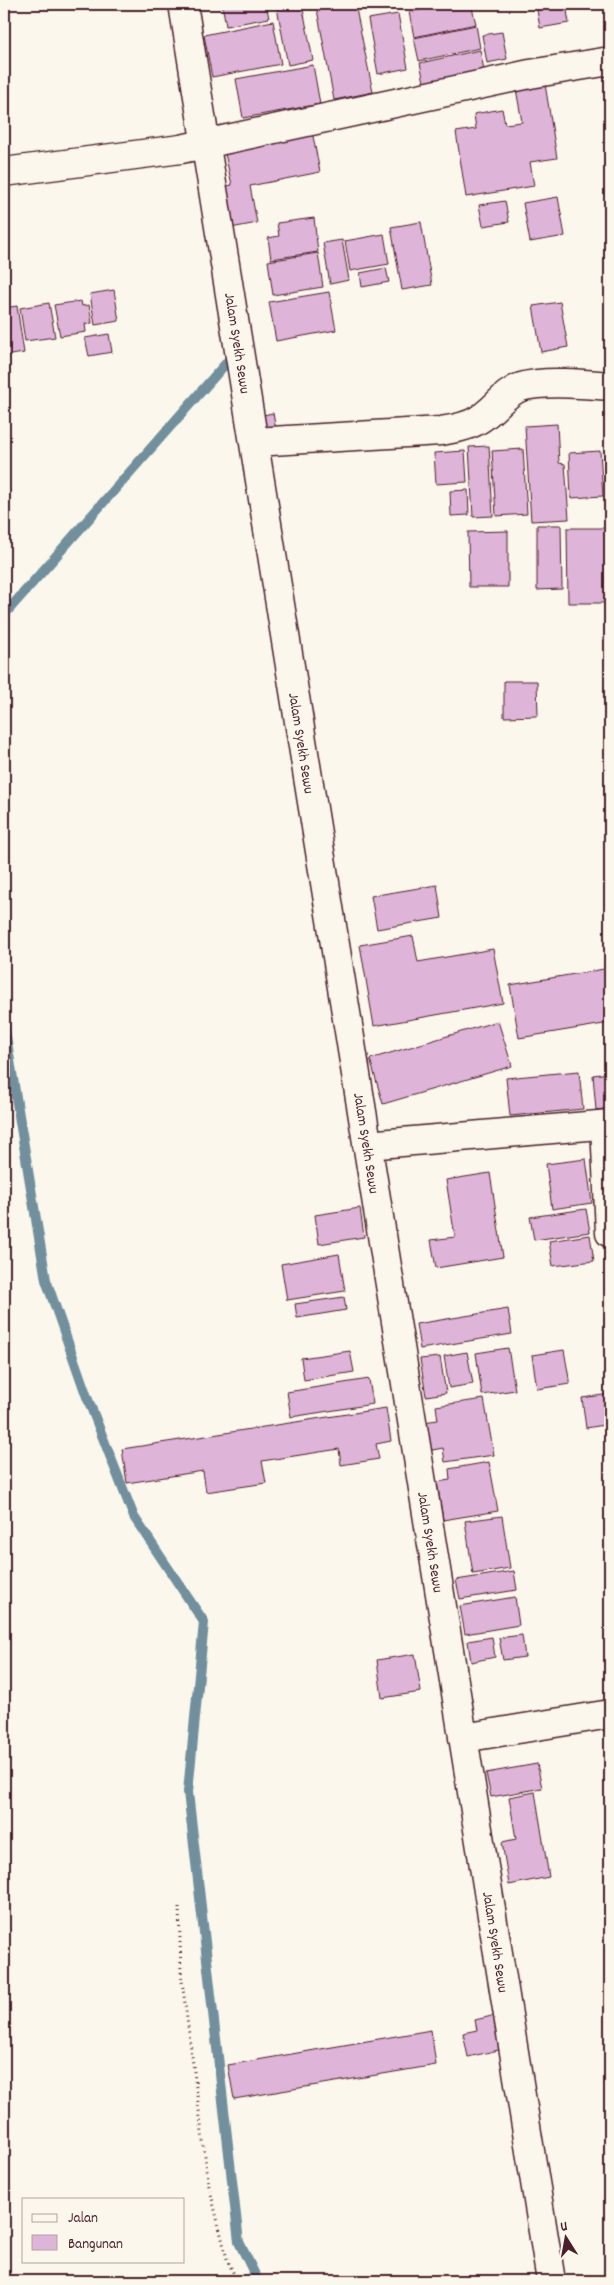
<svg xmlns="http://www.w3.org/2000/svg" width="614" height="2285" viewBox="0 0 614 2285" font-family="Dekko,sans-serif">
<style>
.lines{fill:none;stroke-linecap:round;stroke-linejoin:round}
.stream{stroke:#718f9d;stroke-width:10}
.building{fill:#dfb4d9;stroke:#4a1f2b}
.minor-casing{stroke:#4a1f2b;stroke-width:31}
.path{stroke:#4a1f2b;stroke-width:3;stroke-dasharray:1 4;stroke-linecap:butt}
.minor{stroke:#fbf7ec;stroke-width:28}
.labels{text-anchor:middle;stroke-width:5;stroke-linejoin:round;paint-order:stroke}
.street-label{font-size:15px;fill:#4a1f2b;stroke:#fbf7ec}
</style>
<rect width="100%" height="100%" fill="#fbf7ec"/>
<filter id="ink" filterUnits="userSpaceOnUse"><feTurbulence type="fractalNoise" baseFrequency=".02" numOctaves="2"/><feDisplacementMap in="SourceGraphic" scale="10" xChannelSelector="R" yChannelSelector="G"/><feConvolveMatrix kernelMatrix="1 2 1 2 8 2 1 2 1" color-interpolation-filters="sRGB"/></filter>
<g filter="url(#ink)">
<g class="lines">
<!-- stream -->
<path class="stream" d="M 4,615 L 235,353
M 4,1024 L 46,1280 L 87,1397 L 134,1517 L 204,1622 L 188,1792 L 239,2242 L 258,2281"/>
</g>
<!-- building -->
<path class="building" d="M 222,4 L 266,4 L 269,18 L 226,26 Z
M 302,4 L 313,60 L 288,65 L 277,8 Z
M 316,4 L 355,4 L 373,92 L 334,100 Z
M 408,4 L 431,4 L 409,8 Z
M 449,4 L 471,4 L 476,24 L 414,37 L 409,12 Z
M 536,4 L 566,4 L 569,23 L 540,28 Z
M 398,14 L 408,68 L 378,74 L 368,19 Z
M 273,21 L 281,64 L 212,77 L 204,35 Z
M 476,25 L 480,48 L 419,61 L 414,38 Z
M 502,32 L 507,59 L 487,63 L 482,35 Z
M 480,50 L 484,70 L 424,82 L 420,63 Z
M 313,65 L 320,104 L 243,118 L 236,79 Z
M 545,84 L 557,158 L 530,162 L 534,186 L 466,197 L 456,132 L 476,129 L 474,114 L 502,109 L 505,124 L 522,122 L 516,89 Z
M 312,131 L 320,172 L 250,186 L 257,223 L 231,228 L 222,187 L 232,185 L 224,149 Z
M 558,197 L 565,236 L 530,242 L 523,203 Z
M 505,201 L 509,222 L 483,226 L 479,205 Z
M 314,218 L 318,252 L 271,259 L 268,238 L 279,236 L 277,223 Z
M 421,222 L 432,285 L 402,290 L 391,227 Z
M 384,234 L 389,264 L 350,271 L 345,241 Z
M 342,240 L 349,280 L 330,284 L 323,243 Z
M 318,253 L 323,287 L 273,295 L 268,261 Z
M 386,268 L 389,282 L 362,287 L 360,273 Z
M 114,290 L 119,321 L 95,325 L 90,294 Z
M 329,292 L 336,330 L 276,341 L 269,302 Z
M 81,301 L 82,306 L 89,305 L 92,323 L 85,324 L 86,332 L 60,336 L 54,305 Z
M 560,302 L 568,347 L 541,352 L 533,306 Z
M 49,303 L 55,337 L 25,341 L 20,308 Z
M 17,306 L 24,353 L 4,356 L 4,308 Z
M 109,334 L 112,352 L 89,356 L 85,338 Z
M 273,413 L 277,437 L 257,440 L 253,417 Z
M 557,424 L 559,463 L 565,464 L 569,519 L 531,521 L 525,426 Z
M 489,446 L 493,516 L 473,517 L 469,447 Z
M 523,449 L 527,514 L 496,516 L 492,451 Z
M 465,451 L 467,482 L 436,484 L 434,453 Z
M 600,451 L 603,496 L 571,498 L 569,453 Z
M 468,490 L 469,515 L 451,516 L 450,491 Z
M 537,525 L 561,525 L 562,589 L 537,590 Z
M 567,528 L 610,528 L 610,603 L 568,603 Z
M 508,531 L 508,587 L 469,587 L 468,532 Z
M 504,681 L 537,681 L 538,716 L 504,717 Z
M 437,885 L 442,918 L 377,929 L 371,896 Z
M 413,936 L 418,962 L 493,949 L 503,1003 L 374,1026 L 360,945 Z
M 610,968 L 610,1023 L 519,1038 L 510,985 Z
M 498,1021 L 512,1066 L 383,1104 L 370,1059 Z
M 579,1071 L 583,1109 L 510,1116 L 506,1078 Z
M 610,1073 L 610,1108 L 596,1110 L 593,1075 Z
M 586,1159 L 592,1203 L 552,1209 L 546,1164 Z
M 490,1173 L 503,1257 L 436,1268 L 431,1240 L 455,1237 L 446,1180 Z
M 360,1208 L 364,1237 L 319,1244 L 315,1215 Z
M 586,1209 L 590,1232 L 534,1240 L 530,1217 Z
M 590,1235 L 594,1261 L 553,1266 L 549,1241 Z
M 339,1254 L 345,1291 L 287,1300 L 281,1264 Z
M 344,1297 L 346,1310 L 297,1318 L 295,1304 Z
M 508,1309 L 512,1334 L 420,1349 L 416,1324 Z
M 508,1348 L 515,1390 L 482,1395 L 476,1353 Z
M 564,1350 L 570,1384 L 537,1389 L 532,1355 Z
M 350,1351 L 354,1372 L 304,1380 L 301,1358 Z
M 467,1352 L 473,1384 L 449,1388 L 444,1356 Z
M 440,1357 L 446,1393 L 426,1396 L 420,1359 Z
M 369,1379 L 373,1404 L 291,1417 L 287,1392 Z
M 610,1394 L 610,1424 L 586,1428 L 582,1398 Z
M 484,1399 L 494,1455 L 445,1462 L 443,1448 L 427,1451 L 423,1422 L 438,1420 L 436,1406 Z
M 386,1408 L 391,1441 L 376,1444 L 379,1459 L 341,1465 L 339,1449 L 262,1461 L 266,1483 L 206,1492 L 203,1471 L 127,1483 L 122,1449 Z
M 489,1462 L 498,1511 L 443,1520 L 437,1482 L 450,1480 L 449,1469 Z
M 502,1516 L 510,1568 L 473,1574 L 465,1521 Z
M 514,1571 L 517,1590 L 460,1599 L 456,1580 Z
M 515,1597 L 519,1625 L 465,1634 L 460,1606 Z
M 522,1635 L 525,1657 L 503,1660 L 499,1638 Z
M 492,1637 L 495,1657 L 471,1662 L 468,1641 Z
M 415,1654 L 421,1692 L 382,1698 L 377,1660 Z
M 537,1764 L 542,1788 L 491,1797 L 486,1773 Z
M 535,1792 L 549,1877 L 509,1885 L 502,1842 L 516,1839 L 509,1797 Z
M 496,2015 L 503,2049 L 468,2057 L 463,2033 L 477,2030 L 475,2020 Z
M 431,2030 L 436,2065 L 234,2099 L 228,2065 Z"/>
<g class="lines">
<!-- minor casing -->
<g class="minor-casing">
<path id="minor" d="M 183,4 L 551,2281
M 4,172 L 181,149 L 530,74 L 610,61
M 254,442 L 441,431 C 453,429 467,427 478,420 C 494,411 504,393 521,387 C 543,380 587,384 610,386
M 605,1125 L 610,1233
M 367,1145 L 610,1124
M 463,1738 L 610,1714"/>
</g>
<!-- path -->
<path class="path" d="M 179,1907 L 181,1973 L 209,2186 L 227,2259 L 237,2281"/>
<!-- minor -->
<use href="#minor" class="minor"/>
</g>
</g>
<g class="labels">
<!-- street labels -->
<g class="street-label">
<text transform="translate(238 343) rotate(81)" y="5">Jalam Syekh Sewu</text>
<text transform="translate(302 743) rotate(81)" y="5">Jalam Syekh Sewu</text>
<text transform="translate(367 1143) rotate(81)" y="5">Jalam Syekh Sewu</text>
<text transform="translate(431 1542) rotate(81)" y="5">Jalam Syekh Sewu</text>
<text transform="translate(496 1942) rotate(81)" y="5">Jalam Syekh Sewu</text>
</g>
</g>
<!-- margin -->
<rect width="614" height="2285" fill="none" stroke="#fbf7ec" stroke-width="20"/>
<rect x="10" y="10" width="594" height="2265" fill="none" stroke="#4a1f2b" stroke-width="2" filter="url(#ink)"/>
<!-- legend -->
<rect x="22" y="2198" width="162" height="65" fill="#fbf7ec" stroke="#b4a19f"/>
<rect x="32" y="2214" width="25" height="8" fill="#fbf7ec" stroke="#b4a19f"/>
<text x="68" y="2222" font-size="15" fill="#4a1f2b">Jalan</text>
<rect x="32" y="2235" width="25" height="15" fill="#dfb4d9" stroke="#b4a19f"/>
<text x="68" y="2248" font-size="15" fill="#4a1f2b">Bangunan</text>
<!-- north arrow -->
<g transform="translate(566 2238) rotate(349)" stroke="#fbf7ec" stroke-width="4" paint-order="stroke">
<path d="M0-4L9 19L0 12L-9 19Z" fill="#4a1f2b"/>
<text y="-8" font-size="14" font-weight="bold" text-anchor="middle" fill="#4a1f2b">U</text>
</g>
</svg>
